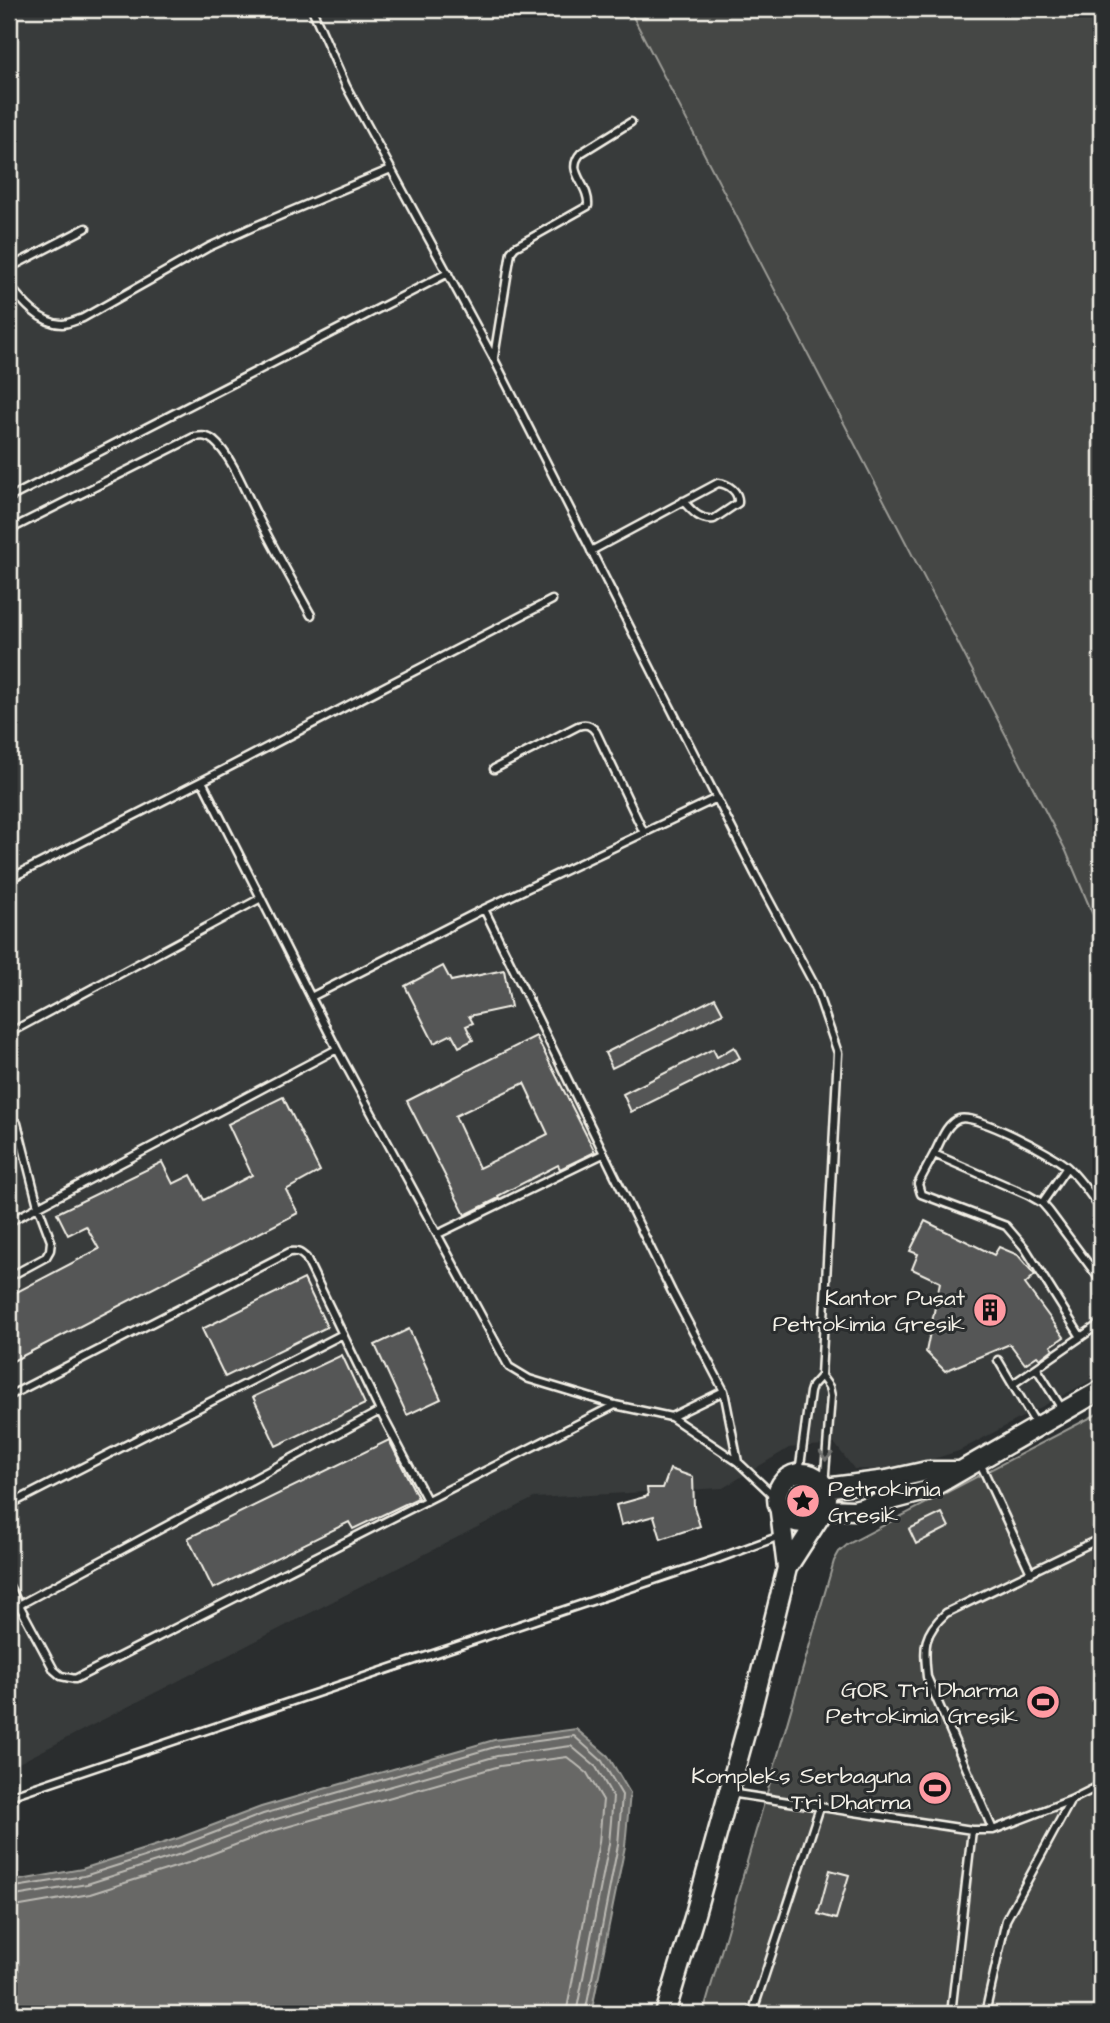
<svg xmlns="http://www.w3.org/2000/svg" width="1110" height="2023" viewBox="0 0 1110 2023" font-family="'Architects Daughter',sans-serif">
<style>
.built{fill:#373a3a}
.green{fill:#444645;stroke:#9c9c96;stroke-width:2}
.water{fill:#676866;stroke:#9f9f9a;stroke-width:2}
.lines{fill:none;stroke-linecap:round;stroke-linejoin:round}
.shore{stroke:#bcbab4;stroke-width:2}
.building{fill:#555756;stroke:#f4f1e8;stroke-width:2;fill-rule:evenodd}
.service-casing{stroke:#f4f1e8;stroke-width:11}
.secondary-casing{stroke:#f4f1e8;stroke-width:23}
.service{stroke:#2a2d2e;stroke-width:6}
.secondary{stroke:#2a2d2e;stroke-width:18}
.oneway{stroke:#71726f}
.labels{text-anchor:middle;stroke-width:6;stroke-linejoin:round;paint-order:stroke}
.poi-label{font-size:23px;fill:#f4f1e8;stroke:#2a2d2e;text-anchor:end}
</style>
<rect width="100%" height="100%" fill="#2a2d2e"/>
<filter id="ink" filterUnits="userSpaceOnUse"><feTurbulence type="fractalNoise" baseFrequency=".0143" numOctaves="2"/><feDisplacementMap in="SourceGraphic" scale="14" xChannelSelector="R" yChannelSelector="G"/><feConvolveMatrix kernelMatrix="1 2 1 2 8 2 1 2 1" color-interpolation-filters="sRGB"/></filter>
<g filter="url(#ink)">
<!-- built -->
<path class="built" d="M 9,9 L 629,9 L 1066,851 L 1101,934 L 1101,1375 L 959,1451 L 898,1470 L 854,1469 L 835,1444 L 789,1448 L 723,1488 L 534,1498 L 9,1768 Z"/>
<!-- green -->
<path class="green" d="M 629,9 L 1101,9 L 1101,934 L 1066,851 Z
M 1101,1412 L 1101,2014 L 703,2014 L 834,1561 L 839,1552 L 848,1544 Z"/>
<!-- water -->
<path class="water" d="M 576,1729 L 608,1756 L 630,1793 L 625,1846 L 591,2014 L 9,2014 L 9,1882 L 82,1869 L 179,1838 L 261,1807 L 494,1740 Z"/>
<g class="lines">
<!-- shore -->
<path class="shore" d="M 9,1888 L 84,1876 L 182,1845 L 263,1814 L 495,1747 L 574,1736 L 602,1761 L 622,1795 L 618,1845 L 585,2014
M 9,1897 L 87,1884 L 184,1853 L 266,1822 L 497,1756 L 571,1746 L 596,1767 L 613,1797 L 609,1844 L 576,2014
M 9,1908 L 90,1894 L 188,1863 L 269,1832 L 500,1766 L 567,1757 L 587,1773 L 603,1800 L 599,1842 L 566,2014"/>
</g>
<!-- building -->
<path class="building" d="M 443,966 L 451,981 L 504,970 L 511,1007 L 469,1016 L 473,1023 L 466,1026 L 473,1040 L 459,1047 L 452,1034 L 434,1043 L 405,986 Z
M 715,998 L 723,1013 L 612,1068 L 605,1053 Z
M 536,1036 L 595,1152 L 560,1169 L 558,1165 L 498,1196 L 499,1198 L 465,1215 L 407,1101 ZM 524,1083 L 548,1134 L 479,1168 L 455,1116 Z
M 734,1047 L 740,1058 L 631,1112 L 623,1094 L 713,1049 L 717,1057 Z
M 283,1097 L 320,1171 L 286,1190 L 298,1213 L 9,1363 L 9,1296 L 99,1249 L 86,1226 L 68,1235 L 57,1213 L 162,1162 L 173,1184 L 191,1175 L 204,1200 L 252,1175 L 228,1124 Z
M 925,1221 L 994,1255 L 999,1247 L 1018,1255 L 1035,1275 L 1025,1284 L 1064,1337 L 1051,1346 L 1053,1349 L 1040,1359 L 1037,1356 L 1025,1364 L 1010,1344 L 945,1371 L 926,1352 L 940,1282 L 912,1269 L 918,1254 L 910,1251 Z
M 304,1279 L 327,1327 L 225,1377 L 202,1329 Z
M 409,1329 L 441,1399 L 407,1415 L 375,1345 Z
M 342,1355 L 365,1404 L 276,1446 L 253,1397 Z
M 389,1440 L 418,1498 L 353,1529 L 349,1522 L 213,1589 L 188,1538 Z
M 670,1469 L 693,1477 L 694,1507 L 700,1526 L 661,1539 L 654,1516 L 621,1525 L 616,1505 L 648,1496 L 647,1488 L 663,1488 Z
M 942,1513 L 949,1527 L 916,1544 L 909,1529 Z
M 830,1870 L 849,1875 L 836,1919 L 818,1914 Z"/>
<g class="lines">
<!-- service casing -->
<g class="service-casing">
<path id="service" d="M 312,9 L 346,86 L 494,359 L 755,874 L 815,986 L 838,1053 L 821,1376 L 829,1387 L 831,1396 L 824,1486
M 9,268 L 86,228
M 9,285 C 21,300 40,324 62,324 C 68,324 77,320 83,318 L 209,247 L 253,227 L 391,169
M 494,357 L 511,252 L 515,247 L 588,206 C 590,184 564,172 581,153 L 631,122
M 9,498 L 448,273
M 9,530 L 194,437 C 202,436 207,435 214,441 C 232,456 246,494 257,515 C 274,549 293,582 311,615
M 591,551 L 718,483 C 729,484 739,492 738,503 L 714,519 C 700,521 692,511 683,501
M 494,769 L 578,726 C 586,723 591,725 596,732 L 644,833
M 202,781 L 552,600
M 9,879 L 202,781 L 337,1049 L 509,1367 L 529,1379 L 615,1405 L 671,1417 L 738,1462 L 776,1498
M 484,909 L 717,798
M 311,997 L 484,909 L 672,1292 L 724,1391 L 738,1462
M 9,1033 L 261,898
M 934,1154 L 918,1184 L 921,1194 L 1006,1226 L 1025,1248 L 1081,1337
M 1042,1203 L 1067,1167
M 1101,1210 C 1091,1195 1080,1179 1067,1167 C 1053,1154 975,1113 959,1119 C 946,1123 940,1143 934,1154 L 1028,1195 L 1042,1203 L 1049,1211 L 1101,1281
M 9,1222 L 337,1049
M 438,1234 L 603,1154
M 9,1277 L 46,1257 L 50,1250 L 51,1241 L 38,1206 L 17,1123
M 998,1360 L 1036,1424
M 1037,1369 L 1062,1409
M 1013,1384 L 1101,1323
M 9,1396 L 290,1252 C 298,1251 301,1253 306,1258 L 380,1411 L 427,1500
M 671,1417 L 724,1391
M 980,1463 L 1031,1573
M 799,1473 L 810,1392 L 812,1386 L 821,1376
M 9,1505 L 343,1334
M 9,1586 L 54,1670 L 61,1676 L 75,1679 L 615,1405
M 19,1605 L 380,1411
M 730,1793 L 972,1830 L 993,1830 L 1071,1800 L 1101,1785
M 9,1796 L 717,1559 L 780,1536
M 993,1830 L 927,1677 C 924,1647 922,1635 946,1613 L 1101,1538
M 752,2014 L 820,1807
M 951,2014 L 972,1830
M 985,2014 L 1006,1920 L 1071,1800"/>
</g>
<!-- secondary casing -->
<g class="secondary-casing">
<path id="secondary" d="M777 1498a25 25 0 1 1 50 0a25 25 0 1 1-50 0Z
M 825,1488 L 887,1480 L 927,1471 L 960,1471
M 826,1509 L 854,1510 L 926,1491 L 1101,1390
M 780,1512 L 787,1568
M 665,2014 L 695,1914 L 751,1712 L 787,1568 L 821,1515"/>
</g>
<!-- service -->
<use href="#service" class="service"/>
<!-- secondary -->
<use href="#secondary" class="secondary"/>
</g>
<!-- one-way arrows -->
<defs><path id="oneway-chevron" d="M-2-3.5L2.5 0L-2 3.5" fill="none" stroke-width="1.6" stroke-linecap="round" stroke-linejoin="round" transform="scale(1.75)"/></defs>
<use class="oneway" href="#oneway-chevron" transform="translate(826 1456) rotate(95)"/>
</g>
<!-- icons -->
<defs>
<g id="building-disc" transform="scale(1.75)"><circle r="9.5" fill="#ff9aa2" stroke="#2a2d2e"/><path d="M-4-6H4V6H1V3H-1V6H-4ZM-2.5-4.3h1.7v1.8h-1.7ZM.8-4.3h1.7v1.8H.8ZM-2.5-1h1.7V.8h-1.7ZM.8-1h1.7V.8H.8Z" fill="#111"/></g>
<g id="sight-disc" transform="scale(1.75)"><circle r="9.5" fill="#ff9aa2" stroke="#2a2d2e"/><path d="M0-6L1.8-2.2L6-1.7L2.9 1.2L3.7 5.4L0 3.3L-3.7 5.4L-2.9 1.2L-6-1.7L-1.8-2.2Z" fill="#111"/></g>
<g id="stadium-disc" transform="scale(1.75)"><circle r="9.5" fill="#ff9aa2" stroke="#2a2d2e"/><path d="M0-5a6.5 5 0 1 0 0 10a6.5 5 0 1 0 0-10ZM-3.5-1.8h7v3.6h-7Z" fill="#111"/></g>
</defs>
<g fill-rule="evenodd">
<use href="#building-disc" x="990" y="1310"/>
<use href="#sight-disc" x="803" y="1501"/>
<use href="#stadium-disc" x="1043" y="1702"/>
<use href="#stadium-disc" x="935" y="1788"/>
</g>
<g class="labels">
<!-- poi labels -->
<g class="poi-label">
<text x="965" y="1305">Kantor Pusat<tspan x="965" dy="26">Petrokimia Gresik</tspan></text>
<text x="828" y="1496" text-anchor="start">Petrokimia<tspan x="828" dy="26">Gresik</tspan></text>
<text x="1018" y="1697">GOR Tri Dharma<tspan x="1018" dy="26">Petrokimia Gresik</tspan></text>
<text x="911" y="1783">Kompleks Serbaguna<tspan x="911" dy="26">Tri Dharma</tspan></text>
</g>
</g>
<!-- margin -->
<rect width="1110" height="2023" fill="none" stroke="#2a2d2e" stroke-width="35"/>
<rect x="18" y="18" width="1075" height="1988" fill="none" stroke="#f4f1e8" stroke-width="2.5" filter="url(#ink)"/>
</svg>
